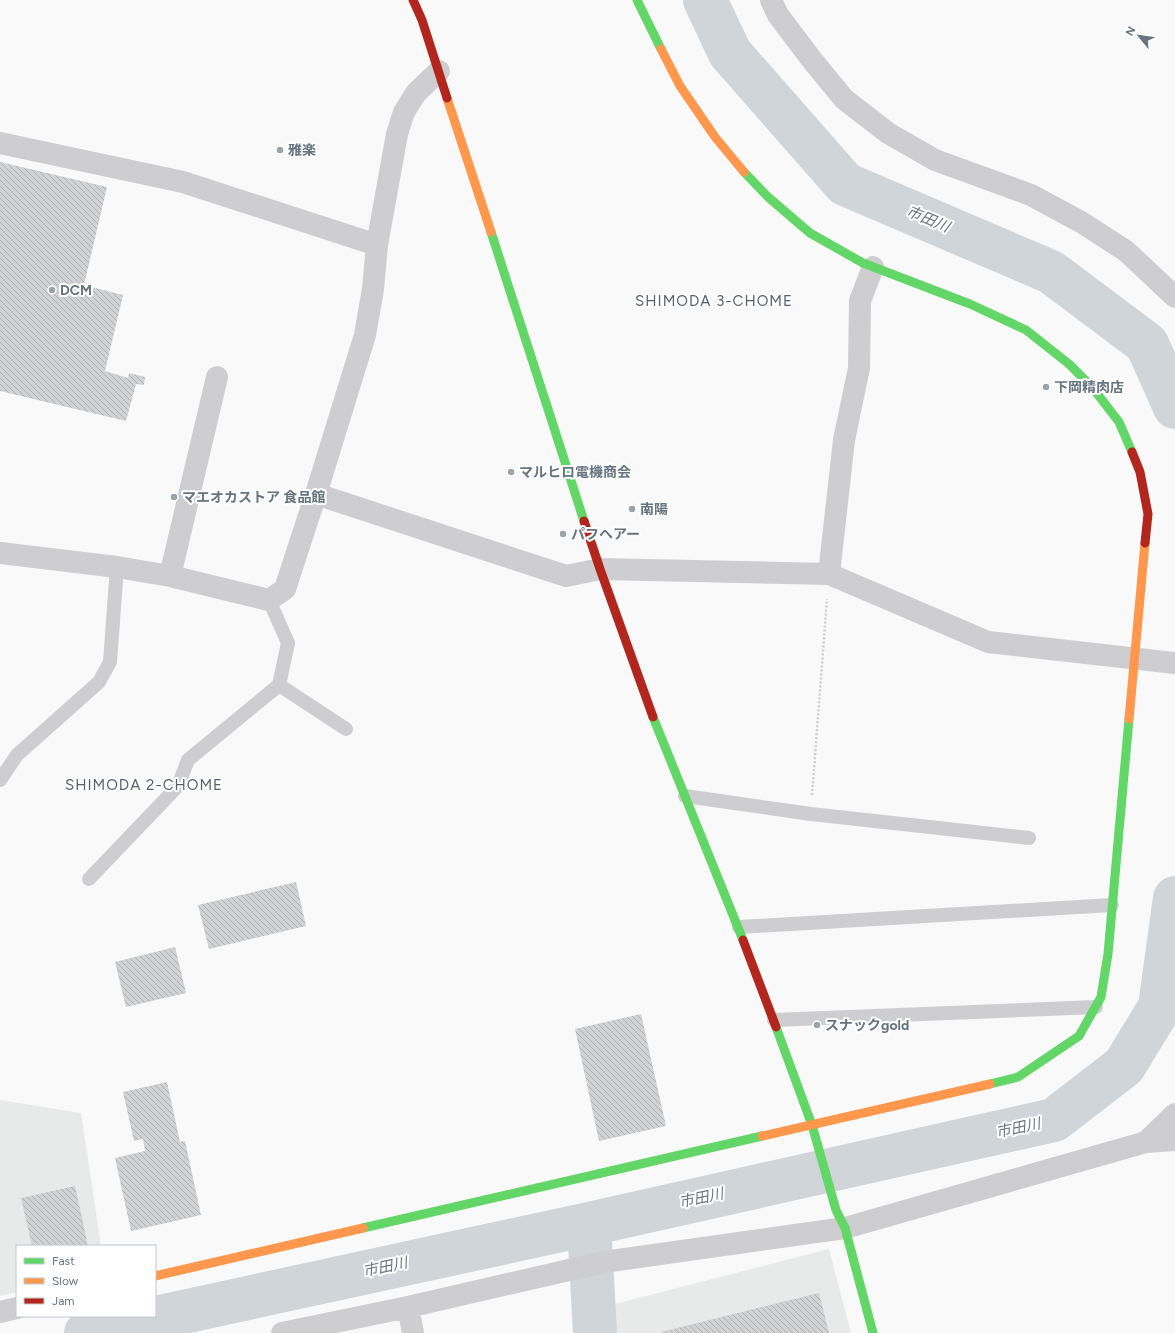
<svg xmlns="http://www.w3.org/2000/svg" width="1175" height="1333" viewBox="0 0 1175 1333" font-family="Figtree,'Noto Sans JP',sans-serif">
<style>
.built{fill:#e8e9e9}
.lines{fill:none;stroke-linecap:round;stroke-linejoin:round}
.river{stroke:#cfd5d9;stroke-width:44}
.building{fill:url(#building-back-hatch)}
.path{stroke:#cccdce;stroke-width:2.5;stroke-dasharray:2 2;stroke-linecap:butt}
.lane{stroke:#ceced0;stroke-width:14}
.street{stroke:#ceced0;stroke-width:22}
.fast{stroke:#63d668;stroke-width:9}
.slow{stroke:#ff974d;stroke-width:9}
.jam{stroke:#b3261e;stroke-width:9}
.poi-dot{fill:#99a3aa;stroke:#fff;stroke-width:1.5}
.labels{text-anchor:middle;stroke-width:4;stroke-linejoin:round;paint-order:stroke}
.poi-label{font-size:14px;font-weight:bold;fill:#667480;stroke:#fff;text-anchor:start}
.water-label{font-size:15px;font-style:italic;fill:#677881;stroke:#fff}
.neighbourhood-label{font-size:15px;letter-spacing:1px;fill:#59626c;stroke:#fff}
</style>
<defs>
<pattern id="building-back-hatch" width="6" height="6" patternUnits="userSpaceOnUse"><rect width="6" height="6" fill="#d0d2d3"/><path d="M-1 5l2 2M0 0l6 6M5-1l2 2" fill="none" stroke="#adafb0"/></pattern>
</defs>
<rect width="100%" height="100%" fill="#f9f9f9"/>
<!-- built -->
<path class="built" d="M 0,1100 L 81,1113 L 101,1246 L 17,1246 L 17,1292 L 0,1296 Z
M 829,1249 L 851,1333 L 605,1333 L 607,1306 Z"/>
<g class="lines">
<!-- river -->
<path class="river" d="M 705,0 L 730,53 L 845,184 L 1051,272 L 1147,344 L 1175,407
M 589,1224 L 595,1333
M 86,1333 L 589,1224 L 1054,1120 L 1124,1066 L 1160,1007 L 1175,898"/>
</g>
<!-- building -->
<path class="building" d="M 0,162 L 107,187 L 84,285 L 123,295 L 105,371 L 128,378 L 129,373 L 145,377 L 144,385 L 136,384 L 126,421 L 0,391 Z
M 296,882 L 306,926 L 209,949 L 198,905 Z
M 175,947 L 186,993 L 126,1007 L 115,962 Z
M 641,1014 L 666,1126 L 599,1141 L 575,1029 Z
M 167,1082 L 180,1142 L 185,1141 L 201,1215 L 131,1231 L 115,1158 L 145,1151 L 143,1139 L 134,1141 L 123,1092 Z
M 75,1186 L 88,1246 L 32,1246 L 21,1198 Z
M 819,1293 L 829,1333 L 661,1333 L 661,1332 Z"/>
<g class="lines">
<!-- path -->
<path class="path" d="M 812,795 L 827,599"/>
<!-- lane -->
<path class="lane" d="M 279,685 L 346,729
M 0,780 L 17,755 L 99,682 L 110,662 L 117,567
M 685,796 L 811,814 L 1029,838
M 89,879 L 178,786 L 188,760 L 279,685 L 288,643 L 269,600
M 739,927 L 1112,905
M 774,1020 L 1096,1007"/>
<!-- street -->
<path class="street" d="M 771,0 L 778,15 L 812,60 L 844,99 L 888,133 L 935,160 L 1031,195 L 1081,222 L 1126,251 L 1175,297
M 0,143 L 183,182 L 377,245
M 316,494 L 566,576 L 600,569 L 829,574 L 988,642 L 1175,663
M 0,553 L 117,567 L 170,576 L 269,600 L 285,589 L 316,494 L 365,335 L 373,289 L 377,245 L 397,134 L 404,112 L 416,93 L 439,71
M 829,574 L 844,440 L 859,368 L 860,301 L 873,267
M 170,576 L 217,377
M 1146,1142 L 1175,1140
M 408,1307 L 413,1333
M 0,1312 L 17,1308
M 282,1333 L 408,1307 L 604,1262 L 845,1228 L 1146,1142 L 1175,1114"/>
<!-- fast -->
<path class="fast" d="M 637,0 L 661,49
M 744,172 L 768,197 L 810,233 L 863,263 L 970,304 L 1026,330 L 1069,364 L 1092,387 L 1119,422 L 1132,452
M 491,232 L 584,521
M 653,717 L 743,940
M 776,1027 L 812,1125 L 836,1210 L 845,1228 L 873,1333
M 990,1084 L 1018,1077 L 1079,1036 L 1101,997 L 1108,954 L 1129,719
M 363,1228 L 762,1136"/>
<!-- slow -->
<path class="slow" d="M 661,49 L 680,86 L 715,137 L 744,172
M 447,98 L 491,232
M 1129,719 L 1145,543
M 762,1136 L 990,1084
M 155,1276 L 363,1228"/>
<!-- jam -->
<path class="jam" d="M 413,0 L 422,20 L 447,98
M 1132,452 L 1140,472 L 1148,514 L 1145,543
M 584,521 L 600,569 L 653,717
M 743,940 L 776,1027"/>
</g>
<!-- markers -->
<g class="poi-dot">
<circle cx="280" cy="150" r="4"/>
<circle cx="52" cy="290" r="4"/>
<circle cx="1046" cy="387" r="4"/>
<circle cx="511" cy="472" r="4"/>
<circle cx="174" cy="497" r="4"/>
<circle cx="632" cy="509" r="4"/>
<circle cx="563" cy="534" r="4"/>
<circle cx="817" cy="1025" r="4"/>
</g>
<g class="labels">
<!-- poi labels -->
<g class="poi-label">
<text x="288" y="155">雅楽</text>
<text x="60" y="295">DCM</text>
<text x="1054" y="392">下岡精肉店</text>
<text x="519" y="477">マルヒロ電機商会</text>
<text x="182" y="502">マエオカストア 食品館</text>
<text x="640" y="514">南陽</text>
<text x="571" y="539">パフヘアー</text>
<text x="825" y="1030">スナックgold</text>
</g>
<!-- water labels -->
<g class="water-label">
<text transform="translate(928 219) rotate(23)" y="5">市田川</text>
<text transform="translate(1018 1128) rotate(-12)" y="5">市田川</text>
<text transform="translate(701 1198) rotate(-12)" y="5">市田川</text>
<text transform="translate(385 1267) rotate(-12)" y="5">市田川</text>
</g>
<!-- neighbourhood labels -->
<g class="neighbourhood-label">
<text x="714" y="306">SHIMODA 3-CHOME</text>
<text x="144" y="790">SHIMODA 2-CHOME</text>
</g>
</g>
<!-- legend -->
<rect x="16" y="1245" width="140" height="72" fill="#ffffff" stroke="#c2c7cc"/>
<rect x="24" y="1258" width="20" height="6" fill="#63d668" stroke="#c2c7cc"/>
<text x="52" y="1265" font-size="12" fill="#667480">Fast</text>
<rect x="24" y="1278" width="20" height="6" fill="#ff974d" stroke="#c2c7cc"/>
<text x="52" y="1285" font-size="12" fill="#667480">Slow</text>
<rect x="24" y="1298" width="20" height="6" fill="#b3261e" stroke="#c2c7cc"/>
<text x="52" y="1305" font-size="12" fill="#667480">Jam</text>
<!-- north arrow -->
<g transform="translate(1139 36) rotate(299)" stroke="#ffffff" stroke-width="3" paint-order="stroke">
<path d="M0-3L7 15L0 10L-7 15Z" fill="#667480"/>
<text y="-6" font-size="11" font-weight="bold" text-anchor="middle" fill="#667480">N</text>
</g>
</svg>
